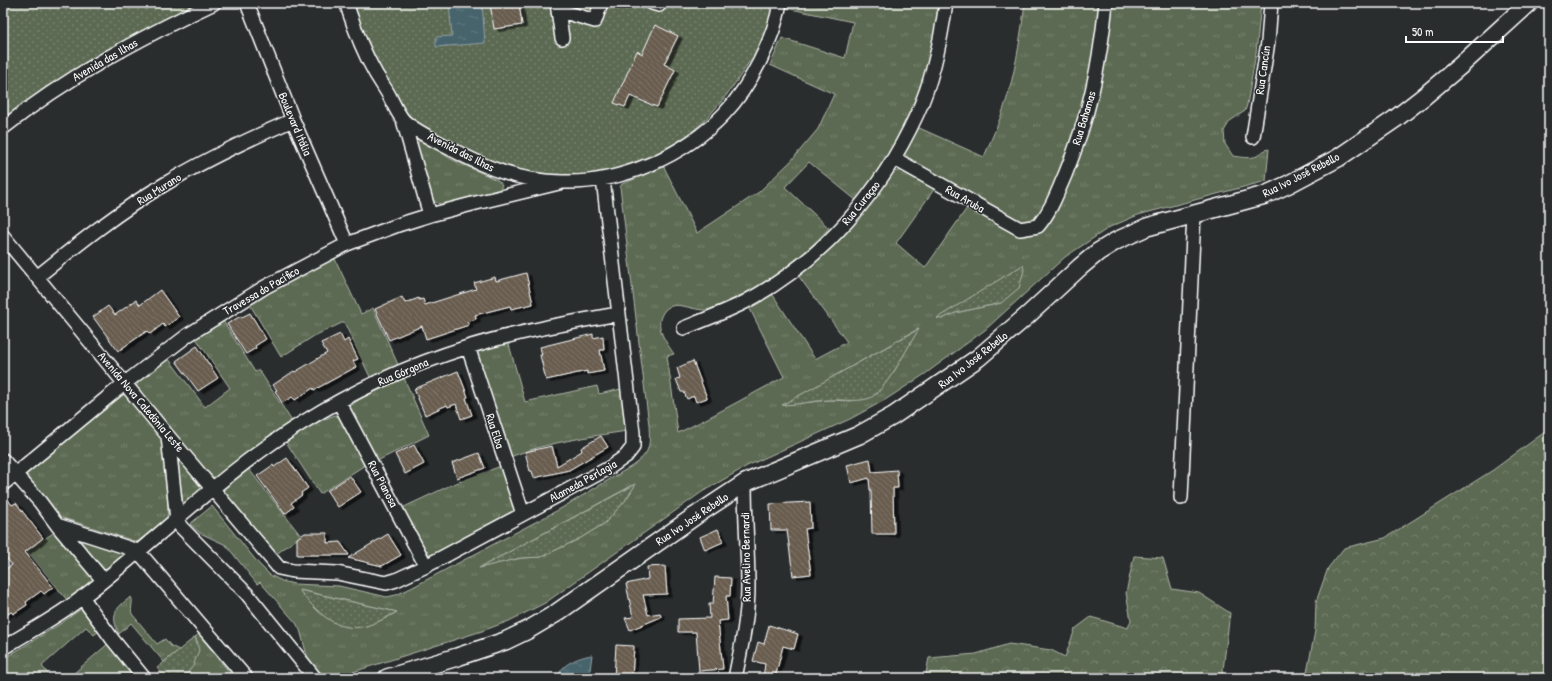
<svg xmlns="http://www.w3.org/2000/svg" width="1552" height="681" viewBox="0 0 1552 681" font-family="'Patrick Hand',sans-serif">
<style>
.grass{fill:url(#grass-tufts);stroke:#aeb5a9;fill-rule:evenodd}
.forest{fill:url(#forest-crowns);stroke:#aeb5a9}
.park{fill:url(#park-dots);stroke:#aeb5a9}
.water{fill:url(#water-ripples);stroke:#91a1a7}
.building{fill:url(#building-back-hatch);stroke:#fff;filter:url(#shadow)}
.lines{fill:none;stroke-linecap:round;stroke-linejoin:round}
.minor-casing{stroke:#fff;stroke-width:16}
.tertiary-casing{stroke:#fff;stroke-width:20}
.minor{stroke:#2a2d2e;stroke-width:13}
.tertiary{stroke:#2a2d2e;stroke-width:17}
.labels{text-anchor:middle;stroke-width:3;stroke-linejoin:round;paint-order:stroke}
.street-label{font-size:12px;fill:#fff;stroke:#2a2d2e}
</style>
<defs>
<pattern id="grass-tufts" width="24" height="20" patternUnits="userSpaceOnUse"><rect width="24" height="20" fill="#5d6b53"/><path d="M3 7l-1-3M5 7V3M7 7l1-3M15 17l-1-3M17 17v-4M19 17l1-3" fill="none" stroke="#75816d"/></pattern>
<pattern id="forest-crowns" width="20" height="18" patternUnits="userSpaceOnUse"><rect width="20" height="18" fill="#5d6b53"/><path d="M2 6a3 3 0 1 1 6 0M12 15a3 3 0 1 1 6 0" fill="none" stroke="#75816d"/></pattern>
<pattern id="park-dots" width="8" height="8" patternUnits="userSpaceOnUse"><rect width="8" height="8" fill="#5d6b53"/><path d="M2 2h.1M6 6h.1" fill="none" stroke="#75816d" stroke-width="1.8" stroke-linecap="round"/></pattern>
<pattern id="water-ripples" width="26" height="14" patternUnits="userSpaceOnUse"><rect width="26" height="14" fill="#47636c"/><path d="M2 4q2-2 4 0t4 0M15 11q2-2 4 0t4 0" fill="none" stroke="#637a82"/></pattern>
<pattern id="building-back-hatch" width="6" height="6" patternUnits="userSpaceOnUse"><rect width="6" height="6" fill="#695d50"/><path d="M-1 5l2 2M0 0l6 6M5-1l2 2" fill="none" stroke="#80756a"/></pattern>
<filter id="shadow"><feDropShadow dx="4.5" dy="2.5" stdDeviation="0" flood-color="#0009"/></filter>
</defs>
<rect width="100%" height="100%" fill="#2a2d2e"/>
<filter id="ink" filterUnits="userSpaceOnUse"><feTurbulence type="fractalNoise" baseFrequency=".025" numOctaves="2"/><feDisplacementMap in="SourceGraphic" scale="8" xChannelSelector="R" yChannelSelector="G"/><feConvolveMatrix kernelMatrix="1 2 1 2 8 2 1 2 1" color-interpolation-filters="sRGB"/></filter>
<g filter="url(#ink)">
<!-- grass -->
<path class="grass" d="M 787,3 L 939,3 C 936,18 935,34 932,48 C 918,105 890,155 857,201 L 809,162 L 785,187 L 829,228 C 799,262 754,292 711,309 C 697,314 676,298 665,310 C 652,325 666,342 674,354 L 667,356 L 678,433 L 704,420 L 784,377 L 748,305 L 771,292 L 815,359 L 847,342 L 797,274 L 892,173 C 905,165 923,181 935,188 L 896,243 L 925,268 L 967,208 L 1015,233 L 1028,235 L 1037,232 L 1057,208 L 1090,123 L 1104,60 L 1113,3 L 1261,3 L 1256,53 L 1247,105 L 1245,111 L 1230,121 L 1224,131 L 1225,144 L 1233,156 C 1241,157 1250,159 1257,156 C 1262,153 1263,150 1269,149 L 1266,181 L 1138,215 L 1110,227 L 1065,257 L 985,330 L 925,374 L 885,400 L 850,419 L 747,466 L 702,492 L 545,603 L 509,621 L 482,631 L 334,678 L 321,678 L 309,663 L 300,630 L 296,623 L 260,582 L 257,584 L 226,545 L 200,533 L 190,524 L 212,506 L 258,563 L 270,575 L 282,581 L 294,584 L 339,586 L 387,597 L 396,595 L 411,588 L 560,509 L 632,466 C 651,452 650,447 649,425 L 620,187 L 622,184 L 664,167 L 697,233 L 759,192 L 791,161 L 818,129 L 834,94 L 770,65 L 782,38 L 845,58 L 853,22 L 786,8 ZM 1023,265 L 1001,303 L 955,313 L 942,319 ZM 918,329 L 895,370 L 877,394 L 851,401 L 829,400 L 783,405 ZM 635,484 L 625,501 L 605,523 L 579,539 L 541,557 L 521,558 L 481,567 ZM 300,591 L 300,590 L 397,612 C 353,638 330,629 300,591 Z
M 1025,3 L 1100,3 L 1096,45 L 1087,87 L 1066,157 L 1043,209 L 1036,218 L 1025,223 L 1019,222 L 906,158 L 904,151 L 917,127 L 984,157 C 993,135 1003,114 1009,91 C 1017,62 1021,33 1025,3 Z
M 419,141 L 423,141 L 451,159 L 499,181 L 502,185 L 500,189 C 487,193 452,206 440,204 C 436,203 434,201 432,199 L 417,144 Z
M 335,259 L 361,314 L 373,308 L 399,367 L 371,379 L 344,322 L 314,336 L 281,357 L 249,303 L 309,269 Z
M 222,319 L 255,372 L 259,370 L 293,423 L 216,478 L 209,476 L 138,392 L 136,387 L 140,379 L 168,358 L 205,407 L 230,388 L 195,337 Z
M 508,341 L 525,402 L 597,386 L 599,394 L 621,389 L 627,431 C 588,437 547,442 510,457 L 477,354 L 478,349 Z
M 404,378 L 429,435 L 377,461 L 349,411 L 349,407 L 360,399 Z
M 124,394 L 127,395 L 162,439 L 168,505 L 167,519 L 137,542 L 60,517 L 26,477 L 26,471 Z
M 335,415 L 340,418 L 365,465 L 320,494 L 286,442 L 315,423 Z
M 177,456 L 203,486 L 203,490 L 183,506 Z
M 501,466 L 514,506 L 514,513 L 432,556 L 428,554 L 402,508 L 451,485 Z
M 248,468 L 301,536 L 275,555 L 223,491 L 224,487 Z
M 56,531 L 94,577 L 94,581 L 93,584 L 67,600 L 27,551 Z
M 78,539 L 124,553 L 124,555 L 106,570 L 102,569 Z
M 131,597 C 134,601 130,608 132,614 L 157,644 L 165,639 L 171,646 L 179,650 L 164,662 L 131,623 L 119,634 C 110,615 115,608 131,597 Z
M 81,609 L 99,631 L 94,635 L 86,627 L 42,666 L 51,678 L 3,678 L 3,659 L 60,624 Z
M 199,634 L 234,678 L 178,678 L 185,676 L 198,643 L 195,637 Z
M 109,643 L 136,678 L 73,678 L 73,674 Z"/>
<!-- forest -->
<path class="forest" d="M 1549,429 L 1549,678 L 1306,678 L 1315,631 L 1316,602 L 1328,568 L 1344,548 L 1385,538 L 1493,470 Z
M 1134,556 L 1163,558 L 1172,589 L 1199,593 L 1230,613 L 1222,678 L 925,678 L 929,658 L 976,654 L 1009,644 L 1051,650 L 1065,657 L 1075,629 L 1091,617 L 1128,628 L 1131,620 L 1126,593 Z"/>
<!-- park -->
<path class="park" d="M 3,3 L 196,3 L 119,44 L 78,69 L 3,121 Z
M 354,3 L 774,3 L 766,35 L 755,59 L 751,59 C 735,85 717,110 694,130 C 680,141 664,150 647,157 C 604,175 570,180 523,171 C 517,170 509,169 503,167 C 492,163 482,157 472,153 C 455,144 426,131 412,118 C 403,109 397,99 391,89 C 374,62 362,34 354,3 Z
M 1023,265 L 1024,270 L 1019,288 L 1001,303 L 955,313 L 942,319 L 937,318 Z
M 919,329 C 909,344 884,396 867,399 C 854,402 841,399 827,400 C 812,401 797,405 782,405 Z
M 636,484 L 625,501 L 605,523 L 579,539 L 541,557 L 521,558 L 479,568 Z
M 299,590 L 397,612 C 387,617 377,623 366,626 C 337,634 316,611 299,590 Z
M 195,637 L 199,650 L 193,666 L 185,676 L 178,678 L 166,678 L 157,668 Z"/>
<!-- water -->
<path class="water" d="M 467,3 L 482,3 L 485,43 L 436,47 L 436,37 L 452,36 L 449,4 Z
M 592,655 L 589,678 L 558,678 C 560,664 579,657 592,655 Z"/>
<!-- building -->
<path class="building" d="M 490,3 L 519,3 L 522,25 L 494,29 Z
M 655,25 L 678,36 L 664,64 L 675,70 L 657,107 L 630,96 L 625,107 L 614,103 L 637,51 L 642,54 Z
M 526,273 L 533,304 L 511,309 L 510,306 L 475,315 L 476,319 L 467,322 L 469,325 L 426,339 L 422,326 L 389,340 L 375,309 L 402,297 L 405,303 L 419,298 L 419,300 L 423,299 L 425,305 L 476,289 L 474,283 L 495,277 L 496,281 Z
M 160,290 L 179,317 L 165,327 L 163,324 L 150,334 L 147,331 L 118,351 L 93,317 L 108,306 L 115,315 L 136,300 L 140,305 Z
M 250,313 L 266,339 L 255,346 L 256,348 L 246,354 L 227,324 L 241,316 L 242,317 Z
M 340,334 L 344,342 L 348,339 L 358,359 L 353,361 L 356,367 L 314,390 L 313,388 L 295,400 L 292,397 L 282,403 L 275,391 L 277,390 L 273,385 L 294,371 L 295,372 L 327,353 L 321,343 Z
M 593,334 L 593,338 L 603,336 L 604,350 L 600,350 L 604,371 L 587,374 L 587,371 L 546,380 L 540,355 L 542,355 L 540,347 Z
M 197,346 L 218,378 L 198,391 L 176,361 Z
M 693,361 L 707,398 L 696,402 L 694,396 L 687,399 L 684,392 L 681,392 L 676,379 L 680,378 L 677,368 Z
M 458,371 L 468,397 L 466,398 L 472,415 L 461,419 L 456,404 L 448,407 L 447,405 L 425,415 L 414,389 Z
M 601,436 L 608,447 L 569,470 L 534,478 L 532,471 L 530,471 L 525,452 L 552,446 L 557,466 L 582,451 L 581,448 Z
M 414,445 L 424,464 L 405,474 L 395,454 Z
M 479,453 L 485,468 L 457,478 L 452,463 Z
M 287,458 L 308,488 L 301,493 L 302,495 L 291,503 L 294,507 L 285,514 L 257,476 L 273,465 L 274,467 Z
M 870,459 L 872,472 L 897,470 L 898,488 L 893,488 L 894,534 L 872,534 L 871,490 L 870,490 L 869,478 L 851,483 L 847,465 Z
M 350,476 L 361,492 L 338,507 L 327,491 Z
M 3,493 L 12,505 L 16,503 L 43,538 L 25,552 L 53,587 L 44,594 L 41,591 L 26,602 L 27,605 L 13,614 L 11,612 L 3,617 L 3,571 L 12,565 L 3,554 Z
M 810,502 L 811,528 L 805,529 L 811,574 L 793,576 L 787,530 L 771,530 L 770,504 Z
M 718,529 L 723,542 L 705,550 L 700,537 Z
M 305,533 L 327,533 L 327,543 L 340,542 L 349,555 L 297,555 L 297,538 Z
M 388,534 L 401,555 L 382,566 L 348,558 Z
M 665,566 L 667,594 L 643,595 L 648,615 L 660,613 L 661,617 L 630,630 L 625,618 L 633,617 L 626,584 L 648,579 L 647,567 Z
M 715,577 L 731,578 L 730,596 L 726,596 L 728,620 L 718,621 L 723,669 L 699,671 L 696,632 L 678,632 L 678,619 L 710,618 L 709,604 L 713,604 Z
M 769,625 L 798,634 L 794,649 L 783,646 L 775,678 L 763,678 L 765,664 L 753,661 L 758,642 L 764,644 Z
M 616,645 L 634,646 L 632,678 L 614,678 Z"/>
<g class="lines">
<!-- minor casing -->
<g class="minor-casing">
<path id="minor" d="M 247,3 L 293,120 L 347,244
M 347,3 C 348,11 352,19 354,26 C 362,48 371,68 384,87 C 390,95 397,114 404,121 C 415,131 438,142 451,149 C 488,169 519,181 562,182 C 620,184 684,156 724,114 C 750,87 774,39 780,3
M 557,3 L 562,38
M 652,3 L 659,5
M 558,10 L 595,21 L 601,3
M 403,120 L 430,215
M 3,128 C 67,77 140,38 214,3
M 1253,137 L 1268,42 L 1271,3
M 895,159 L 1020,229 L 1038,226 C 1051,211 1057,193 1065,175 C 1089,117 1100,65 1106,3
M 3,236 L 168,436 L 279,568 L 293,571 L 337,573 L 386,583 L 396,580 L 426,566 L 609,468 L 626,456 L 633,447 L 633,433 L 603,179
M 37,277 C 78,244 119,211 165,184 C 206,159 249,139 293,120
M 684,328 C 704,320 725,312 745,302 C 822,261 881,193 917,114 C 933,80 941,39 946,3
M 468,347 L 523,514
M 339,402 L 426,566
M 168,436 L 177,520 L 181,527 L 247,594 L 315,678
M 3,460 L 40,502 L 57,525 L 103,580
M 3,484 L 125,383 L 188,335 L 265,287 L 347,244 L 401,224 L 430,215 L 476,203 L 563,182
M 1181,498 L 1194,214
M 57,525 L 138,551 L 246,678
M 82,597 L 113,640 L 144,678
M 3,648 C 30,631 59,616 84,596 C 158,539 223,472 302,423 C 353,391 410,365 468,347 C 517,332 567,323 618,314
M 735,678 C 741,648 748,618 748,587 C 748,552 745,518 745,483"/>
</g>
<!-- tertiary casing -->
<g class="tertiary-casing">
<path id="tertiary" d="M 387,678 L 457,657 L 505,641 L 528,630 L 555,614 L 695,516 L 745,483 L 859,435 L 893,416 L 978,358 L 1028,315 L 1080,267 L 1098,252 L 1116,241 L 1147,227 L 1265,195 L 1289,184 L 1338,158 L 1395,119 L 1422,98 L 1460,66 L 1529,3"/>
</g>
<!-- minor -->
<use href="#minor" class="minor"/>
<!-- tertiary -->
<use href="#tertiary" class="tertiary"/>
</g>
</g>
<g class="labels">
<!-- street labels -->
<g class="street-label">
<text transform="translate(105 60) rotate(-30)" y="4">Avenida das Ilhas</text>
<text transform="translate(1263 70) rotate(-82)" y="4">Rua Cancún</text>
<text transform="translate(1084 118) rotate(-73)" y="4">Rua Bahamas</text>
<text transform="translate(295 124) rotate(67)" y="4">Boulevard Itália</text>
<text transform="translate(461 152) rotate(27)" y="4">Avenida das Ilhas</text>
<text transform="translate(1301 175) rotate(-27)" y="4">Rua Ivo José Rebello</text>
<text transform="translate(159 189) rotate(-32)" y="4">Rua Murano</text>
<text transform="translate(965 199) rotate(30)" y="4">Rua Aruba</text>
<text transform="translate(861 203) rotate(-51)" y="4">Rua Curaçao</text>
<text transform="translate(261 291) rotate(-30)" y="4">Travessa do Pacífico</text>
<text transform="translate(973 360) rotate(-38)" y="4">Rua Ivo José Rebello</text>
<text transform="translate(403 372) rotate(-23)" y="4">Rua Górgona</text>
<text transform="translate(141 402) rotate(50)" y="4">Avenida Nova Caledônia Leste</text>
<text transform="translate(495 431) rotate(72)" y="4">Rua Elba</text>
<text transform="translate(583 481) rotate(-29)" y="4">Alameda Perlagia</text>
<text transform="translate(383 484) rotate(62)" y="4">Rua Pianosa</text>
<text transform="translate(692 519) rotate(-34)" y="4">Rua Ivo José Rebello</text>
<text transform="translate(746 557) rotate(-91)" y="4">Rua Avelino Bernardi</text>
</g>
</g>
<!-- margin -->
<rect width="1552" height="681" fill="none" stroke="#2a2d2e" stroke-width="16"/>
<rect x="8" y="8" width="1536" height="665" fill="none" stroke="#fff" stroke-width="1.5" filter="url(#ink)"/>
<!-- scale -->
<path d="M1406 36v6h97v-6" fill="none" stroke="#ffffff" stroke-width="2"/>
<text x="1412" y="36" font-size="12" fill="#ffffff" stroke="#2a2d2e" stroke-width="3" paint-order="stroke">50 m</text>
</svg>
